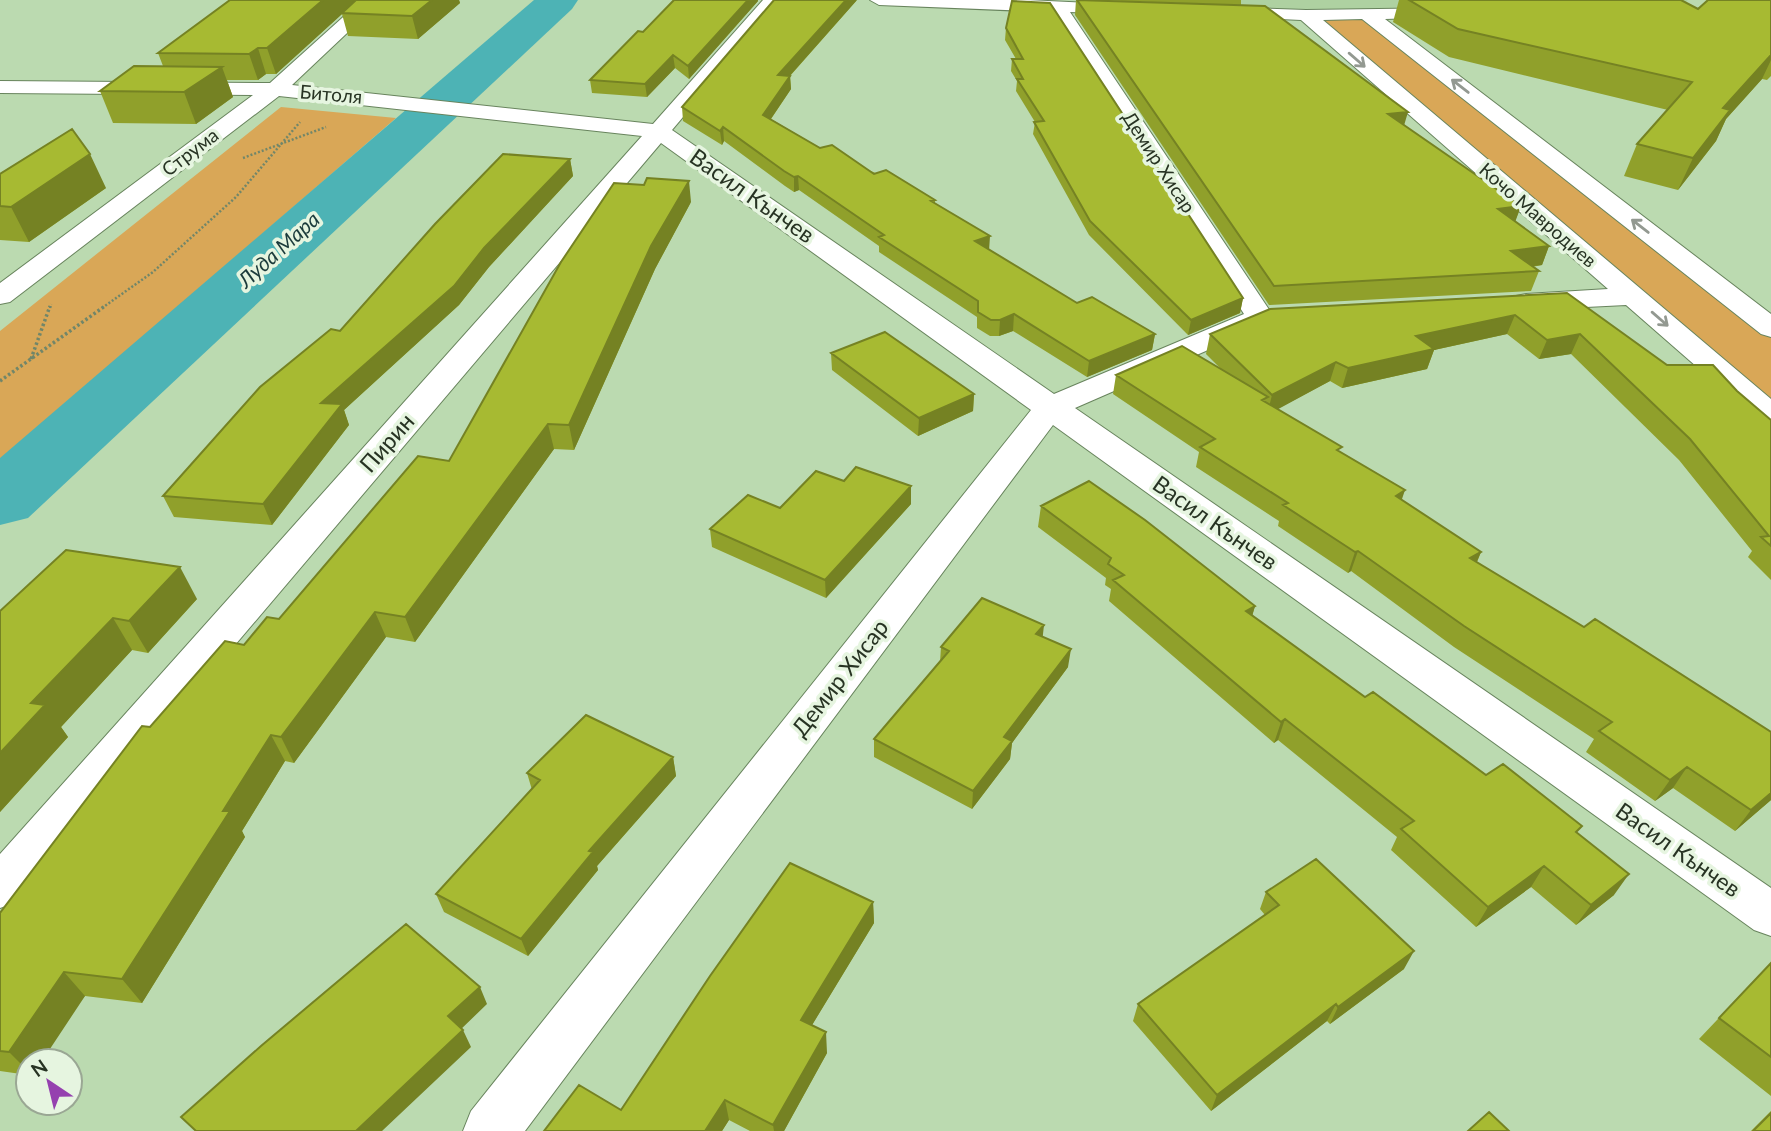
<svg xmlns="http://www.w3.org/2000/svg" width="1771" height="1131" viewBox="0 0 1771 1131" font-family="Lato,sans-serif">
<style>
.built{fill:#aed1a1}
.green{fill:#d9a757}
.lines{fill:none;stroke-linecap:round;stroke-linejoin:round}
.river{fill:#4db3b5;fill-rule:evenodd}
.street-casing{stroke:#68845d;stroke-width:2}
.path-far1{stroke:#718669;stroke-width:2.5;stroke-dasharray:2 2;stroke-linecap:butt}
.path{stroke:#718669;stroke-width:3.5;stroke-dasharray:2.5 2.5;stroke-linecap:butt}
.street{fill:#fff;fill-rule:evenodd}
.wall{fill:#90a02b}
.shaded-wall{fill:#758223}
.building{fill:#a7ba32;stroke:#758223;stroke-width:2}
.oneway{stroke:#939991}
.labels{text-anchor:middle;stroke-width:7;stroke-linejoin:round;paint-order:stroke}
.far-street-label{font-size:19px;fill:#273323;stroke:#e6f5e0}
.far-water-label{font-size:21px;font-style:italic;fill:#1b3b3b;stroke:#e6f5e0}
.street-label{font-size:23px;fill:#273323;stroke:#e6f5e0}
</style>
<rect width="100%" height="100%" fill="#bbdab0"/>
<!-- built -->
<path class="built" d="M 1161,0 L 1688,0 L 1683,5 L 1367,14 L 1160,10 Z"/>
<!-- green -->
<path class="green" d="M 1367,14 L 1771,328 L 1771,415 L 1306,15 Z
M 281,107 L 396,118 L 0,461 L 0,331 Z"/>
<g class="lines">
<!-- river -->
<path class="river" d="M 534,0 L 578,0 L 572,9 L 28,518 L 0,525 L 0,458 Z"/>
<!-- street casing -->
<g class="street-casing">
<path id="street" d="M 362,0 L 382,0 L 292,85 L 653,124 L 763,0 L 782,0 L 672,130 L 1054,394 L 1244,314 L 1052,12 L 879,5 L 870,0 L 1027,0 L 1132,5 L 1135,9 L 1126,14 L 1070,12 L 1274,317 L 1270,323 L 1075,408 L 1771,888 L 1771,936 L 1754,930 L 1053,425 L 525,1131 L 463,1131 L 471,1111 L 1031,410 L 661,143 L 17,902 L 0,908 L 0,854 L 642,136 L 279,96 L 10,302 L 0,304 L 0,283 L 253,95 L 0,93 L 0,81 L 270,83 Z
M 1226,7 L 1306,10 L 1451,8 L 1454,12 L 1445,17 L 1385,19 L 1771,314 L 1771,337 L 1761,334 L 1362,19 L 1323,20 L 1771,399 L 1771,425 L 1760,422 L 1626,305 L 1526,310 L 1516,308 L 1512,302 L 1516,296 L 1526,294 L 1608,289 L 1301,20 L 1220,16 L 1217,12 Z"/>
</g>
<!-- path-far1 -->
<path class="path-far1" d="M 243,158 L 326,127
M 50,308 L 51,304
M 102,308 L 153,272 L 236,197 L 300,122"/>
<!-- path -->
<path class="path" d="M 31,359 L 50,306
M 0,381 L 105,306"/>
<!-- street -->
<use href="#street" class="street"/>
</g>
<!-- wall -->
<path class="wall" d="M 230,0 L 459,0 L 460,3 L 418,39 L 348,36 L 342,14 L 276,74 L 266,74 L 258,80 L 227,80 L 233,97 L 196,124 L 113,123 L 100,91 L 163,66 L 158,53 Z
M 674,0 L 758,0 L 758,1 L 689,79 L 675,68 L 647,97 L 592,93 L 590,80 L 643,32 Z
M 857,0 L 790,76 L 791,89 L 771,119 L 820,148 L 935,200 L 935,204 L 989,250 L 1077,303 L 1155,334 L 1152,350 L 1087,377 L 1013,331 L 999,336 L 990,336 L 977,328 L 977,317 L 879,252 L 879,246 L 799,190 L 794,192 L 785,186 L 724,141 L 722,145 L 683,121 L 682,107 Z
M 1076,0 L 1404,125 L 1521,206 L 1515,221 L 1549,246 L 1542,265 L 1532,267 L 1539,271 L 1531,291 L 1269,305 L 1075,15 Z
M 1092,0 L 1241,0 L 1241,5 Z
M 1399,0 L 1681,0 L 1698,9 L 1771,0 L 1771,76 L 1767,80 L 1762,79 L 1726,119 L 1716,141 L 1678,190 L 1624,176 L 1637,144 L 1668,110 L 1449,57 L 1393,22 Z
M 1006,28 L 1243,298 L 1240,313 L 1188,335 L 1089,235 L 1033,134 L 1035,122 L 1016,91 L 1017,81 L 1011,71 L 1012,59 L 1016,59 L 1005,40 Z
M 570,159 L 573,176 L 489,267 L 459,305 L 344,410 L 349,425 L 272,525 L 174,517 L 163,496 L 340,331 Z
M 0,174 L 106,188 L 29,242 L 0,240 Z
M 691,202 L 655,269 L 574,450 L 554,449 L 415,642 L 386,637 L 294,763 L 285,761 L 242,831 L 245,837 L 142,1003 L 85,996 L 28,1061 L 28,1075 L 0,1071 L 0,913 L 150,727 L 244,645 L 279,619 L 449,461 Z
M 1567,293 L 1667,365 L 1737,391 L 1771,420 L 1771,580 L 1748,557 L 1752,551 L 1679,460 L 1571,354 L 1539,359 L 1507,334 L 1434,350 L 1427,369 L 1342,388 L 1330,381 L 1277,409 L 1340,452 L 1402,500 L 1481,552 L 1477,562 L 1771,800 L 1735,831 L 1673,788 L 1655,801 L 1586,752 L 1594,739 L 1454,647 L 1351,571 L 1348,573 L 1278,526 L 1279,521 L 1196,467 L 1199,452 L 1113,394 L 1116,375 L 1222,370 L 1206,354 L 1210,334 Z
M 831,353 L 974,394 L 973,411 L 918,436 L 832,370 Z
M 844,481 L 911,486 L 911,504 L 826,598 L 712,547 L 710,529 L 780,508 Z
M 1041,506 L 1255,606 L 1252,616 L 1365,697 L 1578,833 L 1614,895 L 1576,925 L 1531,887 L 1476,927 L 1391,850 L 1397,837 L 1278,740 L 1274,743 L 1109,601 L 1111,589 L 1105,585 L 1106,578 L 1038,527 Z
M 197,599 L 148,653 L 132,650 L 61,727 L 68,737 L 0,812 L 0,611 Z
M 1042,637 L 1068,667 L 1012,743 L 1010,759 L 972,809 L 874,757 L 874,739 L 940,662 L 941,647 Z
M 673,757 L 676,776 L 597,866 L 598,870 L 528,956 L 444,912 L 436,894 L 532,790 L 527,773 Z
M 1266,892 L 1404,969 L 1330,1024 L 1327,1021 L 1211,1111 L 1133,1021 L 1138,1004 L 1265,915 L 1260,909 Z
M 873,902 L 874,923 L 812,1025 L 827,1053 L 784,1131 L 750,1131 L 729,1120 L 722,1131 L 544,1131 L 621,1110 Z
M 1771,963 L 1771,1096 L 1699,1039 Z
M 1771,1111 L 1771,1131 L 1751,1131 Z"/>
<!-- shaded-wall -->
<path class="shaded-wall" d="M 323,0 L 358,0 L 342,13 L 342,14 L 276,74 L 267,48 Z
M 432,0 L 459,0 L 460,3 L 418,39 L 412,16 Z
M 748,0 L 758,0 L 758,1 L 689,79 L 688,66 Z
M 846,0 L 857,0 L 779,88 L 778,75 Z
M 258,48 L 266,74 L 258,80 L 249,54 Z
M 673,55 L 675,68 L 647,97 L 645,84 Z
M 1771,55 L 1771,60 L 1762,79 L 1726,119 L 1716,141 L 1678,190 L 1693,158 L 1723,108 Z
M 222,67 L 233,97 L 196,124 L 184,92 Z
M 790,76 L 791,89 L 764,129 L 763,115 Z
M 1408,112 L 1403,129 L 1388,114 Z
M 723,127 L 724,141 L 722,145 L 720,131 Z
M 90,154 L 106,188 L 29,242 L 11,207 Z
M 570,159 L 573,176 L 489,267 L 459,305 L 344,410 L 349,425 L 272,525 L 263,504 L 321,403 L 484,248 Z
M 798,176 L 799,190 L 794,192 L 794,177 Z
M 689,181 L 691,202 L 655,269 L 574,450 L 569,425 L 651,246 Z
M 1521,206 L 1514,225 L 1498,209 Z
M 990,236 L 989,251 L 975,241 Z
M 1549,246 L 1542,265 L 1504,270 L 1511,251 Z
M 1243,298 L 1240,313 L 1188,335 L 1191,320 Z
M 1014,314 L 1013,331 L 999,336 L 1000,320 Z
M 1515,315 L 1507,334 L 1434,350 L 1427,369 L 1342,388 L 1348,368 L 1416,336 Z
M 1155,334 L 1152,350 L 1087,377 L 1089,361 Z
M 1580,334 L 1571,354 L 1539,359 L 1547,340 Z
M 1336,362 L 1330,381 L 1267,415 L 1272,395 Z
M 974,394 L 973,411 L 918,436 L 919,418 Z
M 548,424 L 554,449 L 415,642 L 405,617 Z
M 911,486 L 911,504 L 826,598 L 825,580 Z
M 1405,490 L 1398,511 L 1396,496 Z
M 1358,551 L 1351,571 L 1348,573 L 1355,552 Z
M 1481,552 L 1472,573 L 1470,558 Z
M 180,567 L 197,599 L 148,653 L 129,621 Z
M 1255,606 L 1249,627 L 1246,611 Z
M 375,612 L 386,637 L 294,763 L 281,737 Z
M 113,618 L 132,650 L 61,727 L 68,737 L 0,812 L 0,753 L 31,703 Z
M 1044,625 L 1042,643 L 1036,634 Z
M 1071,649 L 1068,667 L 1012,743 L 1010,759 L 972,809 L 973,791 L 1004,737 Z
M 1285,719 L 1278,740 L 1274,743 L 1281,722 Z
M 271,735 L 285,761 L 242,831 L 245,837 L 142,1003 L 122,979 L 223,811 Z
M 673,757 L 676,776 L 597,866 L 598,870 L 528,956 L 521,939 L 589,851 Z
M 1687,767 L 1673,788 L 1655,801 L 1670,780 Z
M 1771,793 L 1771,800 L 1735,831 L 1751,810 Z
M 1544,866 L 1531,887 L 1476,927 L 1488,907 Z
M 1629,874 L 1614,895 L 1576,925 L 1591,905 Z
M 873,902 L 874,923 L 803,1040 L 801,1020 Z
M 1414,951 L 1404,969 L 1330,1024 L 1338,1007 Z
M 64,972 L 85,996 L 42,1061 L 28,1061 L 28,1071 L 9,1052 Z
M 480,987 L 487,1004 L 457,1033 L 448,1016 Z
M 1336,1004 L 1327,1021 L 1211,1111 L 1217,1095 Z
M 463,1030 L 471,1047 L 382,1131 L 356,1131 Z
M 826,1032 L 827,1053 L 784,1131 L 774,1131 L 773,1125 Z
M 725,1100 L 729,1120 L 722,1131 L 705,1131 Z"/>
<!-- building -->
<path class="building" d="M 230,0 L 323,0 L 267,48 L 258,48 L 249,54 L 158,53 Z
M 356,0 L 432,0 L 412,16 L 342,13 Z
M 674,0 L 748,0 L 688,66 L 673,55 L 645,84 L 590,80 L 638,31 L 643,32 Z
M 774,0 L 846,0 L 778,75 L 790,76 L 763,115 L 820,148 L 832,145 L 874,174 L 886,170 L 935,200 L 931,201 L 990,236 L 975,241 L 1077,303 L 1092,297 L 1155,334 L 1089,361 L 1014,314 L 1000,320 L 991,320 L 978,312 L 978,301 L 879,237 L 884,235 L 798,176 L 794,177 L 784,171 L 723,127 L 720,131 L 682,107 Z
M 1077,0 L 1265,6 L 1408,112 L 1388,114 L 1521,206 L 1498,209 L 1549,246 L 1511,251 L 1539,271 L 1274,286 Z
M 1409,0 L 1681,0 L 1698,9 L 1708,0 L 1771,0 L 1771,55 L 1723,108 L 1730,110 L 1693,158 L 1637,144 L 1692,82 L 1458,29 Z
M 1012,1 L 1050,3 L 1243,298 L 1191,320 L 1090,221 L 1034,122 L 1044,121 L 1017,79 L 1023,79 L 1012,59 L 1023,59 L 1006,28 Z
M 134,66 L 222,67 L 184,92 L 100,91 Z
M 72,129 L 90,154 L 11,207 L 0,206 L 0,174 Z
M 503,154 L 570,159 L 484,248 L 454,286 L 321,403 L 342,404 L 263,504 L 163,496 L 260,387 L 331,329 L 340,331 L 435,224 Z
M 647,178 L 689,181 L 651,246 L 569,425 L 548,424 L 405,617 L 375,612 L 281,737 L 271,735 L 223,811 L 230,811 L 122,979 L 64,972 L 9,1052 L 0,1051 L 0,913 L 142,726 L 150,727 L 225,641 L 244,645 L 267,617 L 279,619 L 418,456 L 449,461 L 561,262 L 614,183 L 644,185 Z
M 1567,293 L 1667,365 L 1713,365 L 1737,391 L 1771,420 L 1771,546 L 1761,537 L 1769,536 L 1690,439 L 1580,334 L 1547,340 L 1515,315 L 1416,336 L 1434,349 L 1348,368 L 1336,362 L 1272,395 L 1210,334 L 1270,309 Z
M 885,332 L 974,394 L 919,418 L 831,353 Z
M 1182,346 L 1268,397 L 1262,400 L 1342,447 L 1337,450 L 1405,490 L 1396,496 L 1481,552 L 1470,558 L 1584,627 L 1595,619 L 1771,732 L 1771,793 L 1751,810 L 1687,767 L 1670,780 L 1599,731 L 1612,722 L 1464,626 L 1358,551 L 1355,552 L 1283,505 L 1288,503 L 1200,447 L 1215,439 L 1116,375 Z
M 856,467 L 911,486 L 825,580 L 710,529 L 748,495 L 780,508 L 816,471 L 844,481 Z
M 1089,481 L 1145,520 L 1255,606 L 1246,611 L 1365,697 L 1373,692 L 1486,775 L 1503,764 L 1582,826 L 1576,832 L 1629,874 L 1591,905 L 1544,866 L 1488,907 L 1401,829 L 1414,821 L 1285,719 L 1281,722 L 1113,580 L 1124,575 L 1108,564 L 1111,558 L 1041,506 Z
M 66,550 L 180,567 L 129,621 L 113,618 L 31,703 L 45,705 L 0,753 L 0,611 Z
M 982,598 L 1044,625 L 1036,634 L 1071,649 L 1004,737 L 1012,741 L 973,791 L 874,739 L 949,651 L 941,647 Z
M 586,715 L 673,757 L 589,851 L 593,852 L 521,939 L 436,894 L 540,780 L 527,773 Z
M 1316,859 L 1414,951 L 1338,1007 L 1336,1004 L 1217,1095 L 1138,1004 L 1279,905 L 1266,892 Z
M 790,863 L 873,902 L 801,1020 L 826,1032 L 773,1125 L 725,1100 L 705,1131 L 544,1131 L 579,1085 L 621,1110 L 710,976 Z
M 406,924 L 480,987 L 448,1016 L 463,1030 L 356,1131 L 196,1131 L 181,1117 L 261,1046 Z
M 1771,963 L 1771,1057 L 1719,1018 Z
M 1489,1112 L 1509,1131 L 1468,1131 Z
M 1771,1113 L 1771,1131 L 1753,1131 Z"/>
<!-- one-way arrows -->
<defs><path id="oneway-shaft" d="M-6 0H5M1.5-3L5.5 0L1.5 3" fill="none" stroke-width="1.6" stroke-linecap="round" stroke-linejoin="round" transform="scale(1.75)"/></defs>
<g class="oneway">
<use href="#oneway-shaft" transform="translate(1357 60) rotate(41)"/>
<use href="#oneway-shaft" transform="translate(1460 86) rotate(-142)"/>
<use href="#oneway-shaft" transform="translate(1640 226) rotate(-142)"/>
<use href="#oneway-shaft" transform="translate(1660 319) rotate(41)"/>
</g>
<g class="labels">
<!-- far-street labels -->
<g class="far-street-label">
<text transform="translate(331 94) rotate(5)" y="7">Битоля</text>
<text transform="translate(190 152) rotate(-37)" y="7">Струма</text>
<text transform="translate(1159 162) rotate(57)" y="7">Демир Хисар</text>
<text transform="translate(1538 215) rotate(41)" y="7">Кочо Мавродиев</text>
</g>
<!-- far-water labels -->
<g class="far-water-label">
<text transform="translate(279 250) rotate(-42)" y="7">Луда Мара</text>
</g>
<!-- street labels -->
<g class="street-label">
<text transform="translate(752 196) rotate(35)" y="8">Васил Кънчев</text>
<text transform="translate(387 443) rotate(-49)" y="8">Пирин</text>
<text transform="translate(1215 523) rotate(35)" y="8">Васил Кънчев</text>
<text transform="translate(840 678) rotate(-52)" y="8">Демир Хисар</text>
<text transform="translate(1678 850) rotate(35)" y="8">Васил Кънчев</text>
</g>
</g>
<!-- north arrow -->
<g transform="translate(49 1082) rotate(325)"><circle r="33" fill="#e6f5e0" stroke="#9aa794" stroke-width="2"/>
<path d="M0-5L12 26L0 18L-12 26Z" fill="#9541af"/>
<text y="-10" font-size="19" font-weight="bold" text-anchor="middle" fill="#273323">N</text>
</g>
</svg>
